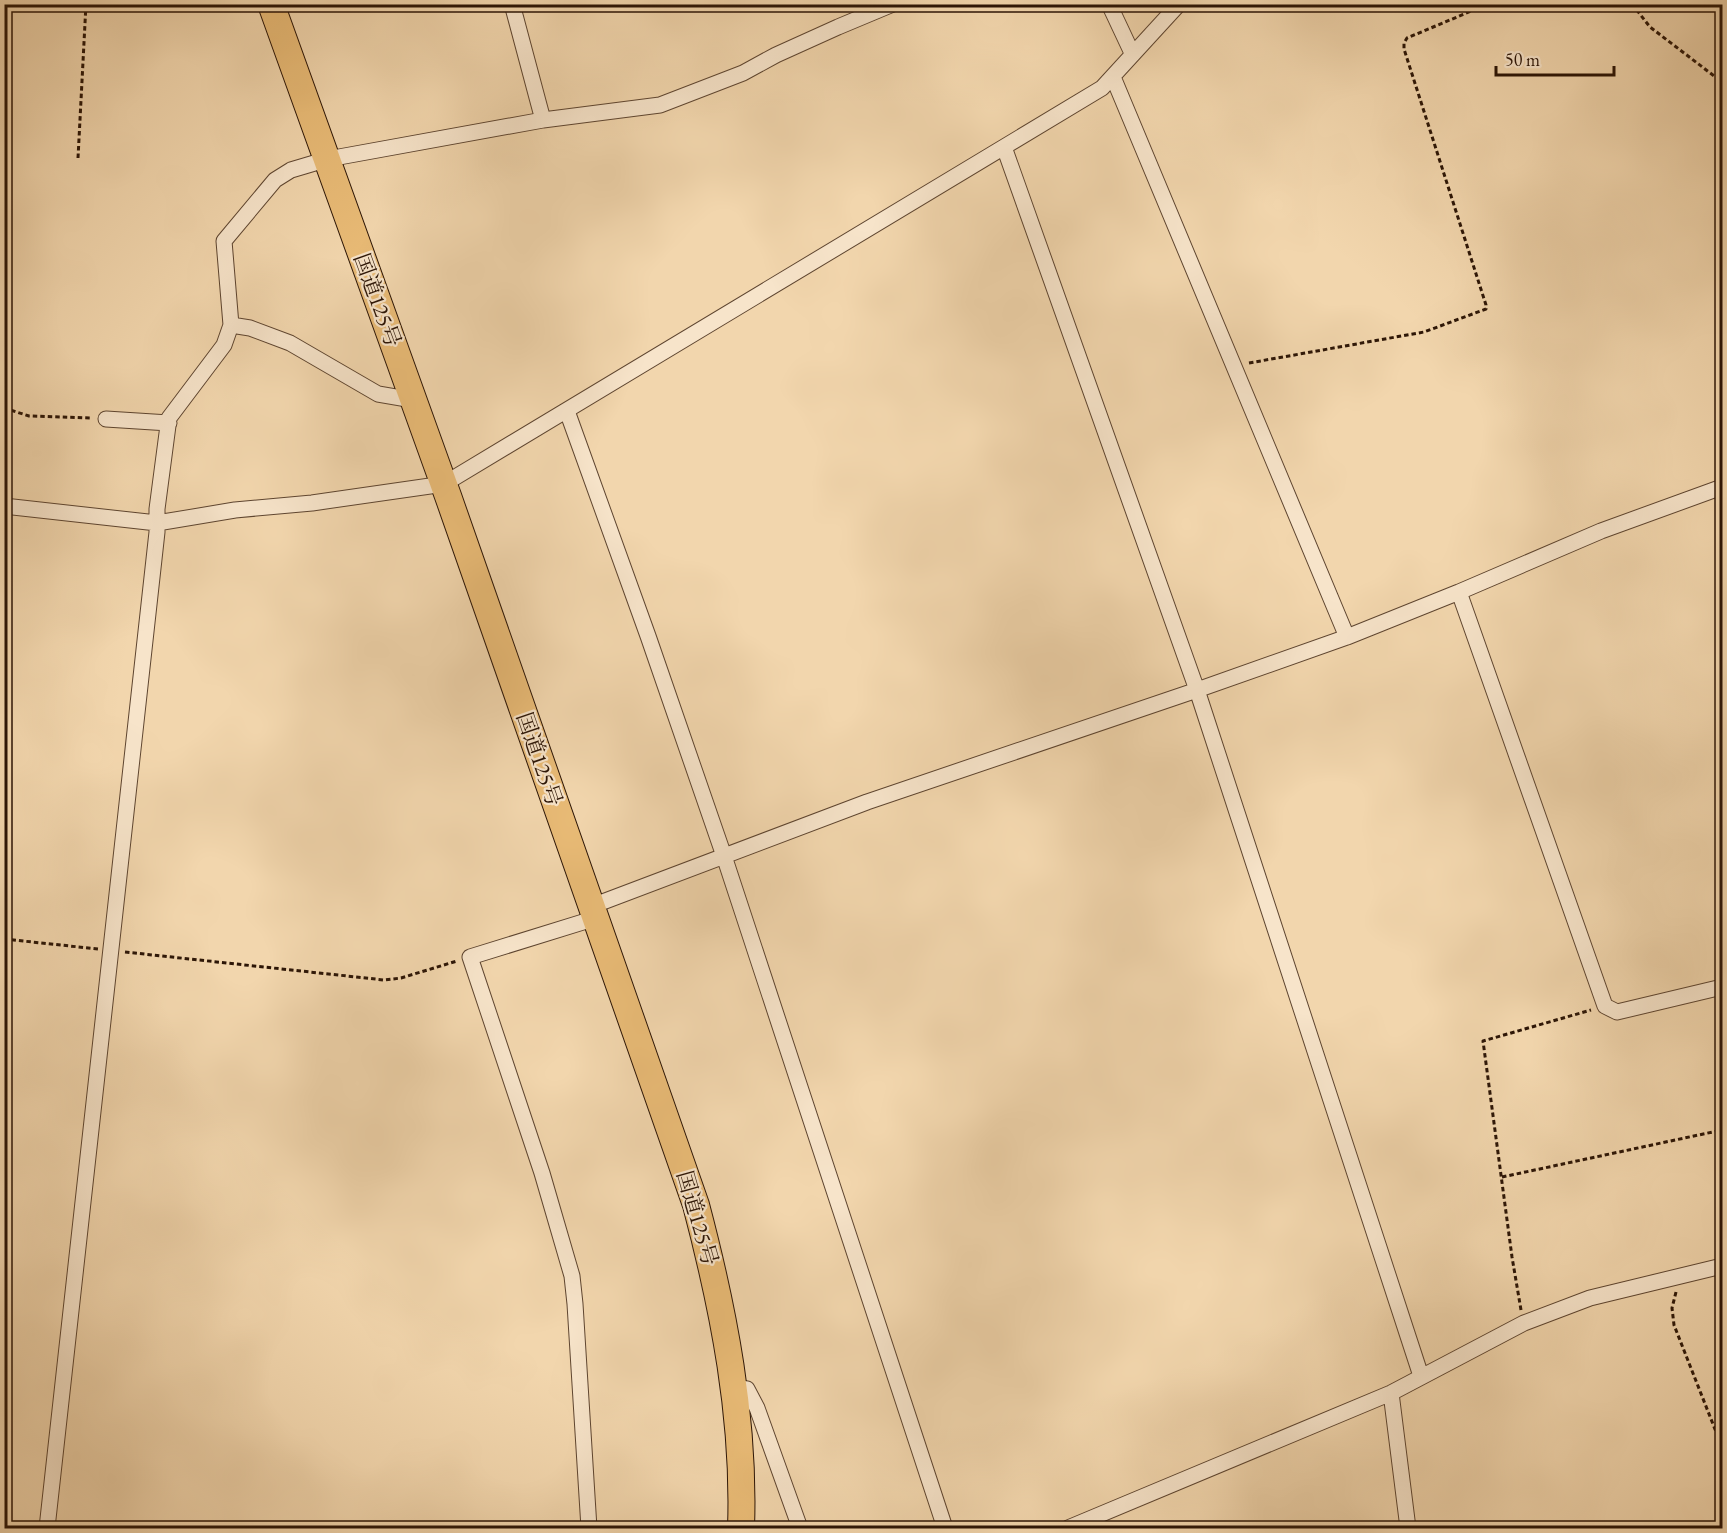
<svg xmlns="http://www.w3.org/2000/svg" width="1727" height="1533" viewBox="0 0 1727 1533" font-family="'EB Garamond','Noto Serif JP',serif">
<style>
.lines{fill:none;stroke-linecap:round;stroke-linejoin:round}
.street-casing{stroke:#5e4530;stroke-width:17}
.highway-casing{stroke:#2c1506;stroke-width:28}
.path{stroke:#2c1506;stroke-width:3;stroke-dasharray:4.5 3;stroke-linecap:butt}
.street{stroke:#f7e4ca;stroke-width:15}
.highway{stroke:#e9bb76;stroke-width:26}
.labels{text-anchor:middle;stroke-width:4.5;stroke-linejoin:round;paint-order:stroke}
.street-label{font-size:22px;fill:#2c1506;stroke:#f7e4ca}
</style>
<rect width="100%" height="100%" fill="#f2d6ad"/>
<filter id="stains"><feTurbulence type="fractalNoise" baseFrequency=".00333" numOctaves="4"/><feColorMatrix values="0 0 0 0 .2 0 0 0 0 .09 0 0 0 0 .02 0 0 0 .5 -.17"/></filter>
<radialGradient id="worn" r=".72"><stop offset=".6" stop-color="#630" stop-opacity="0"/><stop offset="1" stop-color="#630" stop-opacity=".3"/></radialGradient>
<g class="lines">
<!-- street casing -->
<g class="street-casing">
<path id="street" d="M 512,4 L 543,120
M 1109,4 L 1132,53
M 1113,77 L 1347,637
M 1004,147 L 1197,690 L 1421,1376
M 231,325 L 250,328 L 290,343 L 378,394 L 413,400
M 567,411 L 648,636 L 724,856 L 945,1528
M 106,419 L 169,423
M 4,506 L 157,523 L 235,510 L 312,503 L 444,484 L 1102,88 L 1179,4
M 1459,592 L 1605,1006 L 1617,1012 L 1722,987
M 592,906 L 867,802 L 1197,690 L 1347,637 L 1459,592 L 1601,531 L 1722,487
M 733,1387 L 747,1389 L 757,1408 L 800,1528
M 1391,1393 L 1408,1528
M 47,1528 L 157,532 L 157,509 L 169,418 L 224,345 L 231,325 L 224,241 L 275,180 L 291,170 L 328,159 L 543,120 L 660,105 L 743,73 L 776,55 L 838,27 L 893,4
M 589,1528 L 575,1304 L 572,1276 L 542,1173 L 470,957 L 596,918
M 1068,1528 L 1391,1393 L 1524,1323 L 1590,1298 L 1722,1266"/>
</g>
<!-- highway casing -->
<g class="highway-casing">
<path id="highway" d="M 271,4 L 448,496 L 696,1205 C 724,1311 745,1419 741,1528"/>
</g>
<!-- path -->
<path class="path" d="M 1632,4 L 1650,27 L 1722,82
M 78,158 L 86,4
M 1249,363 L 1424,332 L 1486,309 L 1486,305 L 1404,49 L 1404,43 L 1407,38 L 1488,4
M 4,408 L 29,416 L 91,418
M 4,939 L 98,949
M 125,952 L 384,980 L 401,978 L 457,961
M 1502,1177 L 1722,1130
M 1676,1292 L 1672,1308 L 1674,1325 L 1722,1447
M 1521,1310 L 1512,1257 L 1483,1041 L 1591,1010"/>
<!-- street -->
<use href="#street" class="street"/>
<!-- highway -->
<use href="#highway" class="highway"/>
</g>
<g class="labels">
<!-- street labels -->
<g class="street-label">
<text transform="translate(378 300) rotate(70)" y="8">国道125号</text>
<text transform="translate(540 759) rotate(71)" y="8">国道125号</text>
<text transform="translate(698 1218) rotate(74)" y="8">国道125号</text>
</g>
</g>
<!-- margin -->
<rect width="1727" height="1533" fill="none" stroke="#f2d6ad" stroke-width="24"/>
<rect x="6" y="6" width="1715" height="1521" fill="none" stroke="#2c1506" stroke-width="3"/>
<rect x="12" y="12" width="1703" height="1509" fill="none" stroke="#2c1506" stroke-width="1.5"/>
<!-- scale -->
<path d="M1496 66v9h118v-9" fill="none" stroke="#2c1506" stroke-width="3"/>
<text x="1505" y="66" font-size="18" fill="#2c1506" stroke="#f7e4ca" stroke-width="4.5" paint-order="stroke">50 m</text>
<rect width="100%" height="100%" filter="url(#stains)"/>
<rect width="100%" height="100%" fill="url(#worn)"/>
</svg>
